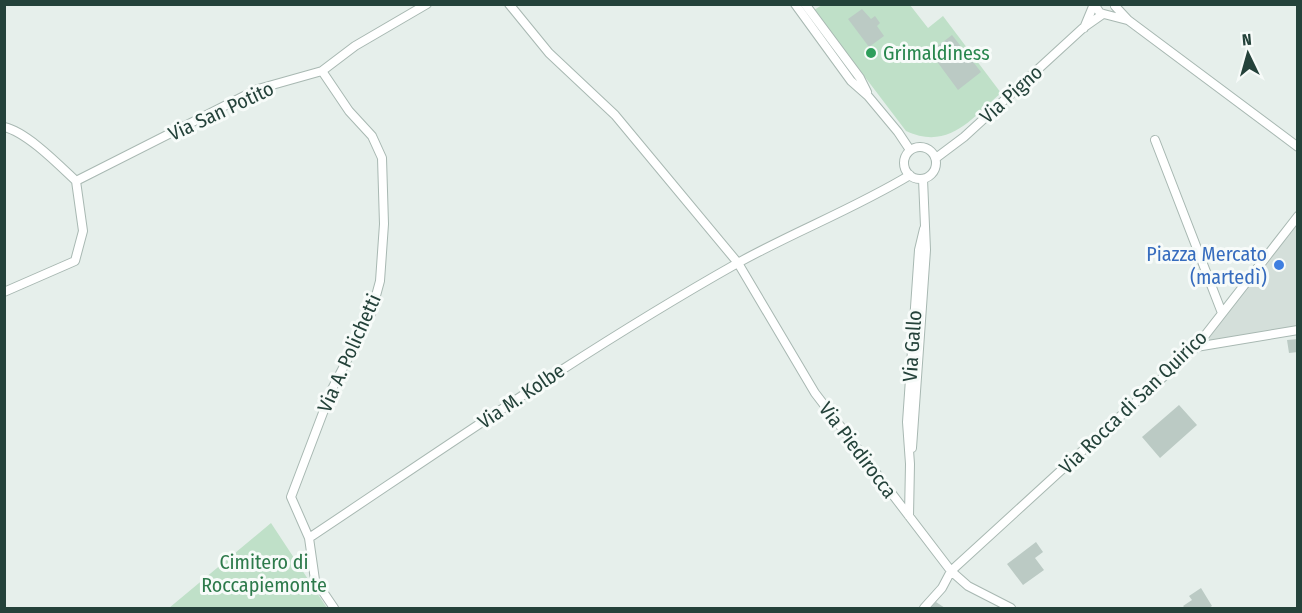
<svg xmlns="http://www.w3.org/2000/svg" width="1302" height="613" viewBox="0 0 1302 613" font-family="'Fira Sans Condensed',sans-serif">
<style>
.built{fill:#d4dfda}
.green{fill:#bfe0c8}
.building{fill:#bbcac4}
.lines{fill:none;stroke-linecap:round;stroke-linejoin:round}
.minor-casing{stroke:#a8b8b2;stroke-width:10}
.minor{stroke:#fff;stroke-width:8}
.leisure-dot{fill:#2e9e5b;stroke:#f7fbf9;stroke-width:2}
.shop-dot{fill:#3f7fe0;stroke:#f7fbf9;stroke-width:2}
.labels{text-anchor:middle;stroke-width:6;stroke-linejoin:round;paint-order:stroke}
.leisure-label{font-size:20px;fill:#27864d;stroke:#f7fbf9;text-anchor:start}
.street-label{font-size:20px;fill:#24423a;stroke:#f7fbf9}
.shop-label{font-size:20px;fill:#366cbe;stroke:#f7fbf9;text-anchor:end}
.park-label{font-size:20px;fill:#2d7a4b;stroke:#f7fbf9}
</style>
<rect width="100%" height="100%" fill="#e6efeb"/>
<!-- built -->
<path class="built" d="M 1297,216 L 1297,330 L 1196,347 Z"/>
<!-- green -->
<path class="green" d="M 822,5 L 910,5 L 928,28 L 943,16 L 1001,93 C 972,118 949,151 906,131 L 814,10 Z
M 271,523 L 327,608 L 169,608 Z"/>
<!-- building -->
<path class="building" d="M 862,9 L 871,19 L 875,16 L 880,23 L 877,26 L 884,36 L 869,47 L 848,19 Z
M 952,35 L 981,72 L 958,90 L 930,52 Z
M 1298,339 L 1298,352 L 1289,353 L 1287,340 Z
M 1179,405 L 1197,425 L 1160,458 L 1142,437 Z
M 1036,542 L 1043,552 L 1035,558 L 1044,570 L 1023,585 L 1007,564 Z
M 1201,588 L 1212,606 L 1209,608 L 1185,608 L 1183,606 L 1192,600 L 1189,596 Z
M 936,602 L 945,608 L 930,608 Z"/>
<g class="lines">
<!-- minor casing -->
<g class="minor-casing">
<path id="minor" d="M 509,4 L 549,53 L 615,115 L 738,263 L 815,393 L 951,571 L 968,586 L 1011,608
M 795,4 L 851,81 L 868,96 L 898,132 L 910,150
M 805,4 L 860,78 L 867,92
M 1094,4 L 1100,13 L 1127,20
M 1115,6 L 1128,20 L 1298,147
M 1084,28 L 1094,4
M 322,71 L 349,111 L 372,136 L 382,158 L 384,224 L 380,281 L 371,314 L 332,389 L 291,497 L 309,538 L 315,580 L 334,608
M 4,127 C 27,132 59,165 76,181 L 83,231 L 75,261 L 4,292
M 1155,140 L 1222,313
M904 163a16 16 0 1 1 32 0a16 16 0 1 1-32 0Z
M 936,158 L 964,137 L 1083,28 L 1103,14
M 76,181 L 258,89 L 322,71 L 355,46 L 427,4
M 1196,347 L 1298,330
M 912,448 L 926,250 L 923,179
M 909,516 L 910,464 L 907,422 L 919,250 L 924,229
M 309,538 C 450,444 589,347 736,264 C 793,232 854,209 910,175
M 924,608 L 942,588 L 951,571 L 1196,347 L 1298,216"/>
</g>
<!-- minor -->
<use href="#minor" class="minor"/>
</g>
<!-- markers -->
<circle class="leisure-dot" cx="871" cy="53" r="6"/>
<circle class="shop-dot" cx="1279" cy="265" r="6"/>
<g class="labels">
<!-- leisure labels -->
<g class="leisure-label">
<text x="883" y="60">Grimaldiness</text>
</g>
<!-- street labels -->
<g class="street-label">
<text transform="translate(1011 94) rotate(-42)" y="7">Via Pigno</text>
<text transform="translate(221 111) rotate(-25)" y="7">Via San Potito</text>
<text transform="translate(912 346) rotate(-86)" y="7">Via Gallo</text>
<text transform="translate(349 353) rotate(-66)" y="7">Via A. Polichetti</text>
<text transform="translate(521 396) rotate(-34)" y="7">Via M. Kolbe</text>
<text transform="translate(1133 402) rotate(-44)" y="7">Via Rocca di San Quirico</text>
<text transform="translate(858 450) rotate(53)" y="7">Via Piedirocca</text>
</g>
<!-- shop labels -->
<g class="shop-label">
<text x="1267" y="261">Piazza Mercato<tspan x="1267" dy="23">(martedì)</tspan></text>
</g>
<!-- park labels -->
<g class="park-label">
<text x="264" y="569">Cimitero di<tspan x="264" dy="23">Roccapiemonte</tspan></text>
</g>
</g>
<!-- border -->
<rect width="1302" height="613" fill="none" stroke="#24423a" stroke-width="12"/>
<!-- north arrow -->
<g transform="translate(1248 54) rotate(355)" stroke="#f7fbf9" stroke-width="4.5" paint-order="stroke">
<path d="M0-4.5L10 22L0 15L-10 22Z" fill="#24423a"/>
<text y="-9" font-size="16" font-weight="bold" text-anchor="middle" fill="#24423a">N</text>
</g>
</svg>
